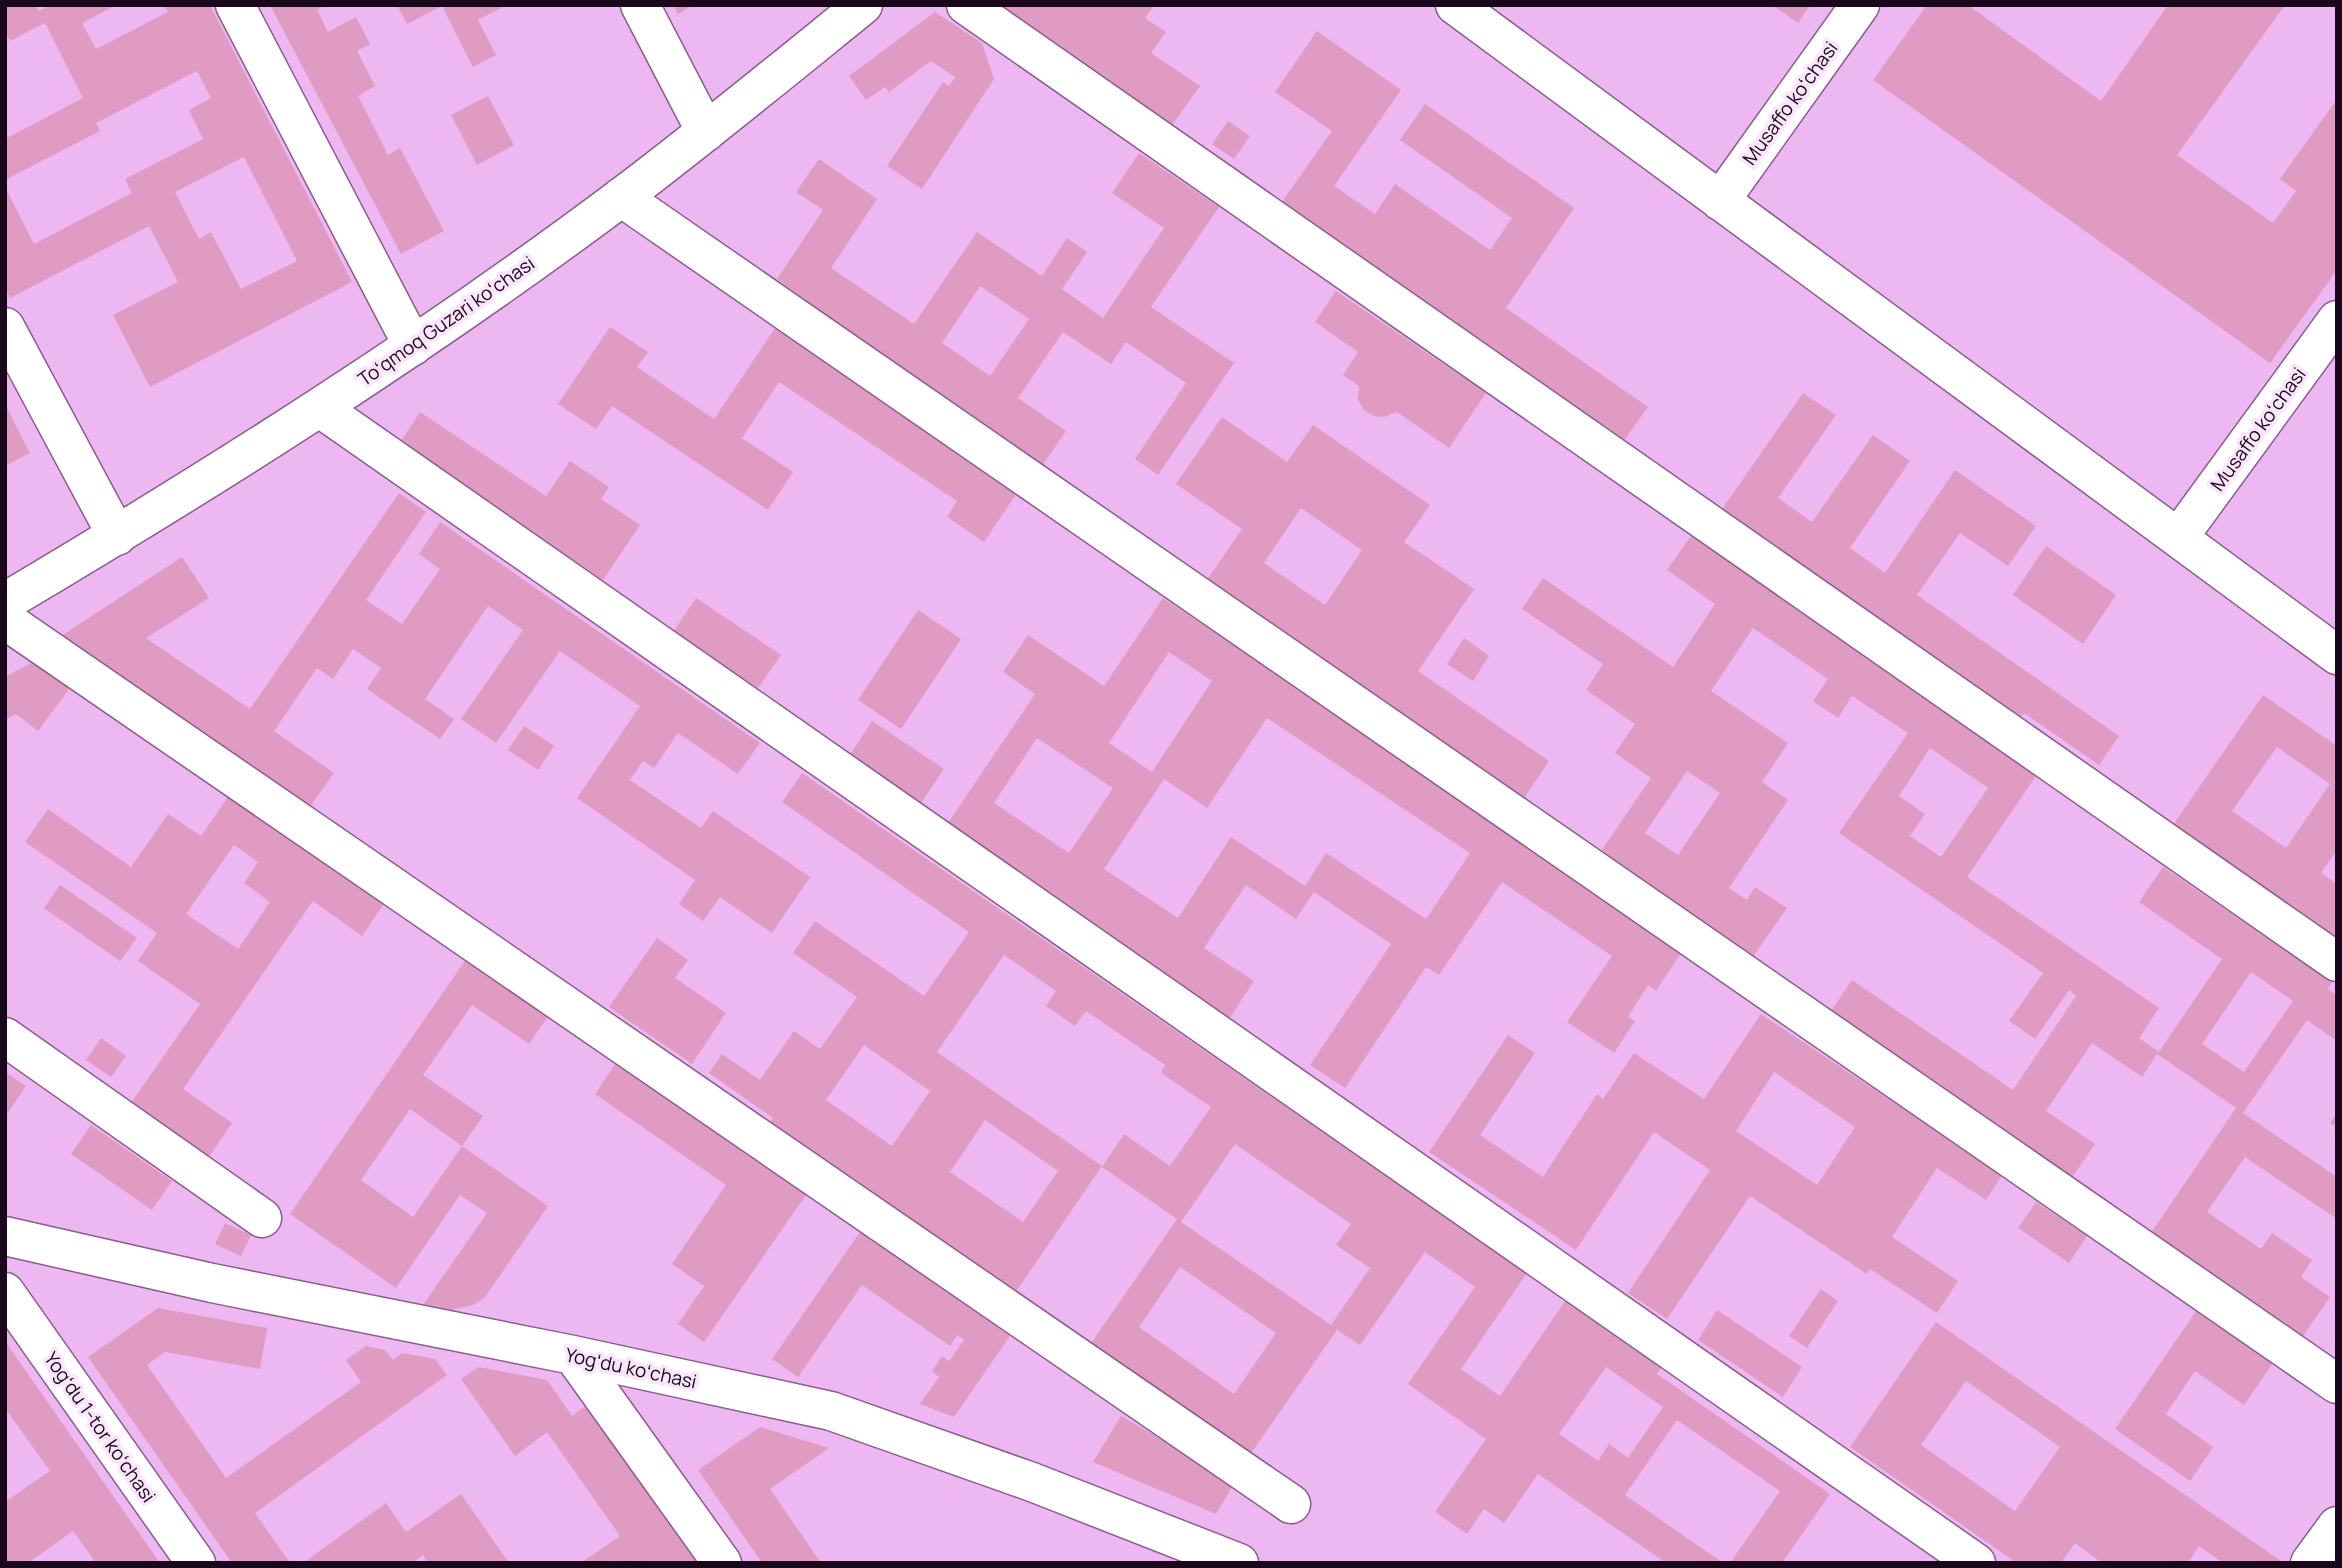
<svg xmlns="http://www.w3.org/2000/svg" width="2342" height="1568" viewBox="0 0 2342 1568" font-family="Manrope,sans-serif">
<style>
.building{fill:#e09bc3;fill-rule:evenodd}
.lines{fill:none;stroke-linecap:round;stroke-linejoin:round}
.minor-casing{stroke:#8b5b8f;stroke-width:41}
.minor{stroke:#fff;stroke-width:38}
.labels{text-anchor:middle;stroke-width:7;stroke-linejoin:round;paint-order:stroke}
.street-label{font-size:19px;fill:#1a071c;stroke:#fbe5fd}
</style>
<rect width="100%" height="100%" fill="#edb8f1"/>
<!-- building -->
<path class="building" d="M 5,5 L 36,5 L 39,11 L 50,5 L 116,5 L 82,23 L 96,49 L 168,12 L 164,5 L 210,5 L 352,282 L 150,387 L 113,315 L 178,282 L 149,226 L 10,298 L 5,288 L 5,187 L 34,244 L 132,193 L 125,179 L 203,139 L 189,110 L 211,98 L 197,71 L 96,123 L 100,131 L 5,180 L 5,139 L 83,98 L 45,23 L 10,41 L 5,31 ZM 244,157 L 297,261 L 241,289 L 211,232 L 199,239 L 175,192 Z
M 270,5 L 326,5 L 317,10 L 328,32 L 356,17 L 370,44 L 357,51 L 375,86 L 358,96 L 388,155 L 400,148 L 444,231 L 401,254 Z
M 397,5 L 506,5 L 478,20 L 496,55 L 473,67 L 442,6 L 407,24 Z
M 673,5 L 693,5 L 678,14 Z
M 1001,5 L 1154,5 L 1145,18 L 1166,32 L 1151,53 L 1200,86 L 1172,125 Z
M 1772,5 L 1810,5 L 1798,23 Z
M 1927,5 L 1968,5 L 2101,101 L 2168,5 L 2285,5 L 2177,155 L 2273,223 L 2296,191 L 2280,179 L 2337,99 L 2337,270 L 2270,363 L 1873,80 Z
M 935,12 L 982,43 L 994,79 L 922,189 L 887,166 L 943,82 L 949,86 L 955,77 L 931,61 L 889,92 L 885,87 L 866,100 L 849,76 Z
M 1317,31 L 1401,90 L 1334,186 L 1375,214 L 1395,184 L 1490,250 L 1512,218 L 1400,140 L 1425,104 L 1574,208 L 1506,308 L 1648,407 L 1623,442 L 1281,203 L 1332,131 L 1275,92 Z
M 488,96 L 514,145 L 477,165 L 451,115 Z
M 1228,121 L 1250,136 L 1234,159 L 1212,144 Z
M 1139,153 L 1219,207 L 1151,307 L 1234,363 L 1158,475 L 1135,459 L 1186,383 L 1126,342 L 1111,364 L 1063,332 L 1018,398 L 1066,431 L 1042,466 L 806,305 L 808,301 L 777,279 L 823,210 L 796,192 L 819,159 L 877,199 L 831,268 L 914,324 L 977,232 L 1042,276 L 1067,238 L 1087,252 L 1062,289 L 1103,318 L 1164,228 L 1112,193 ZM 980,286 L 1029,319 L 990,376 L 942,343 Z
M 1336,291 L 1486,393 L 1449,448 L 1397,412 L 1384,417 L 1374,416 L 1364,410 L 1358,400 L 1359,386 L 1343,375 L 1358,352 L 1315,322 Z
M 777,325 L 1021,487 L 984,542 L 947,517 L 957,501 L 779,382 L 742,438 L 793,472 L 768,510 L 612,406 L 596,429 L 558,404 L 610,327 L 648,352 L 637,367 L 714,419 Z
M 1803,393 L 1836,415 L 1778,498 L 1812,522 L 1873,435 L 1910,461 L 1850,548 L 1885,573 L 1955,470 L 2036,526 L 2008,566 L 1960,533 L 1917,595 L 2119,736 L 2099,765 L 2024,713 L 2019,720 L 1720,512 Z
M 5,404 L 30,453 L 5,466 Z
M 420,412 L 546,496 L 570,461 L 609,487 L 601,499 L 640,525 L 603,580 L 399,444 Z
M 1222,417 L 1287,462 L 1313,425 L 1430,505 L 1404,542 L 1474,589 L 1418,671 L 1549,761 L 1525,797 L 1207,580 L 1242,529 L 1176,484 ZM 1301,508 L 1362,550 L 1325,605 L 1264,563 Z
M 399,493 L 426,512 L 366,600 L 402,624 L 440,569 L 419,554 L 440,522 L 760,743 L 738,774 L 678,733 L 654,768 L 643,761 L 630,780 L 701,828 L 713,811 L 810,877 L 772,933 L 720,897 L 703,921 L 679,904 L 695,880 L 577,798 L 640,706 L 560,651 L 496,743 L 461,719 L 523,630 L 488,606 L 425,699 L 454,719 L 440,739 L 367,689 L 381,668 L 353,649 L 333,679 L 317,668 L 274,731 L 334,773 L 309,808 L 61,636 L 182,557 L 209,598 L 146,638 L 250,709 Z
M 1691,536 L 2038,773 L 1967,877 L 2159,1008 L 2139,1038 L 2159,1052 L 2222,959 L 2139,902 L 2163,867 L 2332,982 L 2328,989 L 2337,996 L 2337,1041 L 2307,1020 L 2243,1113 L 2337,1177 L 2337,1219 L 2245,1157 L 2207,1212 L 2261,1249 L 2272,1233 L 2312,1260 L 2301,1277 L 2330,1297 L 2301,1339 L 2149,1236 L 2236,1108 L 2157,1054 L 2142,1077 L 2092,1043 L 2046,1111 L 2095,1144 L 2071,1179 L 1829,1014 L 1852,980 L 2013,1090 L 2076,996 L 2069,990 L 2035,1039 L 2009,1021 L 2043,973 L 1839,833 L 1908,733 L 1852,696 L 1838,718 L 1813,701 L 1828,679 L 1753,628 L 1711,691 L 1788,743 L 1762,782 L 1788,800 L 1729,888 L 1747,900 L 1755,887 L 1787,908 L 1752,958 L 1599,854 L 1651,778 L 1615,753 L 1635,724 L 1586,690 L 1603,664 L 1522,609 L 1543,578 L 1673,667 L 1715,604 L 1667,570 ZM 1930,748 L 1988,788 L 1941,857 L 1910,836 L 1925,814 L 1899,796 ZM 1687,771 L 1720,793 L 1678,855 L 1645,833 ZM 2251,972 L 2293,1001 L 2244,1072 L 2202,1044 Z
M 2046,546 L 2116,595 L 2083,644 L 2013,595 Z
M 696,598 L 781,655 L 758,688 L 673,632 Z
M 1163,598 L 1685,947 L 1656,991 L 1648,985 L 1628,1017 L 1635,1021 L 1614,1053 L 1567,1022 L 1612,956 L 1502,882 L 1439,975 L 1426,967 L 1345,1088 L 1310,1065 L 1391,944 L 1314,892 L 1296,919 L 1246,885 L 1204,948 L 1254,981 L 1229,1019 L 944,829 L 1035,694 L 1003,672 L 1028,635 L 1104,686 ZM 1169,652 L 1212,681 L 1152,772 L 1109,743 ZM 1267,718 L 1470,853 L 1426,919 L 1326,853 L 1305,886 L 1231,837 L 1178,918 L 1104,869 L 1164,779 L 1207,808 ZM 1037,738 L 1113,788 L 1069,853 L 994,803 Z
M 918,610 L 961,639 L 901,729 L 858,700 Z
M 1464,638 L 1489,656 L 1473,681 L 1447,664 Z
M 35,661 L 70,688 L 38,731 L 16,714 L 5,720 L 5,677 Z
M 2263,695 L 2337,746 L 2337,850 L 2321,873 L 2337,884 L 2337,939 L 2173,825 ZM 2277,747 L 2330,784 L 2286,848 L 2232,811 Z
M 872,721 L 944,769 L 921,803 L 850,755 Z
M 524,726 L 554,746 L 538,770 L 508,750 Z
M 802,773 L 1527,1273 L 1461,1369 L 1500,1396 L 1570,1294 L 1667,1360 L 1657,1374 L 1830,1494 L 1782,1563 L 1730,1563 L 1780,1491 L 1677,1420 L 1625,1495 L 1723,1563 L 1666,1563 L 1538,1474 L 1504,1523 L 1484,1509 L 1467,1534 L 1435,1512 L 1486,1439 L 1408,1384 L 1475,1287 L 1425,1252 L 1360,1345 L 1337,1330 L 1247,1459 L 1087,1349 L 1177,1219 L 1102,1167 L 1124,1134 L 1170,1166 L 1211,1107 L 1161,1073 L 1165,1065 L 1086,1011 L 1075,1026 L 1046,1006 L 1056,991 L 1004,955 L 937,1052 L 1102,1166 L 1013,1296 L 768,1126 L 773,1118 L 709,1073 L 722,1054 L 760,1080 L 794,1031 L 820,1049 L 857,997 L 793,953 L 815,921 L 924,996 L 969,932 L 782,802 ZM 864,1045 L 930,1091 L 892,1146 L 826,1100 ZM 985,1120 L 1058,1171 L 1023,1222 L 950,1172 ZM 1235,1144 L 1351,1224 L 1336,1245 L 1370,1268 L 1331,1325 L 1181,1222 ZM 1180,1267 L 1276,1333 L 1234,1394 L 1139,1327 ZM 1606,1367 L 1663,1407 L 1628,1458 L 1609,1444 L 1598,1461 L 1559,1434 Z
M 230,794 L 385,902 L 362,936 L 313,901 L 183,1089 L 232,1123 L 209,1157 L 131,1103 L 200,1004 L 138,961 L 157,933 L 25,842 L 48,809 L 131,867 L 168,814 L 201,836 ZM 234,845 L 258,862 L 244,883 L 270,902 L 238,949 L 186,914 Z
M 60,885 L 137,938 L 120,961 L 44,908 Z
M 657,938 L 688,960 L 675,978 L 726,1013 L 692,1064 L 609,1007 Z
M 471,952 L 553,1009 L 529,1044 L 472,1005 L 423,1075 L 483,1116 L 462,1146 L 410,1109 L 361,1180 L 413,1217 L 462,1146 L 548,1206 L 485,1297 L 473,1305 L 446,1311 L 423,1305 L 487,1213 L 460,1195 L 396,1288 L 290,1214 Z
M 1761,1014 L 2002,1175 L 1986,1200 L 1937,1168 L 1892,1237 L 1958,1281 L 1937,1313 L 1870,1269 L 1867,1274 L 1750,1196 L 1667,1319 L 1628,1293 L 1710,1170 L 1654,1132 L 1576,1250 L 1429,1152 L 1508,1035 L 1535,1053 L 1480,1135 L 1543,1177 L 1597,1094 L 1603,1099 L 1634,1053 L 1704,1099 ZM 1774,1072 L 1855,1127 L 1817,1185 L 1736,1131 Z
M 101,1038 L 126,1056 L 111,1077 L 86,1060 Z
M 618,1060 L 808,1192 L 704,1342 L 678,1324 L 704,1286 L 672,1264 L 726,1185 L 595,1094 Z
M 5,1072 L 26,1086 L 5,1117 Z
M 2337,1113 L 2337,1127 L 2330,1123 Z
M 91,1125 L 172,1181 L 152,1210 L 71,1154 Z
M 2036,1202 L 2087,1236 L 2069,1263 L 2018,1228 Z
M 225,1223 L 251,1235 L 241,1256 L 215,1244 Z
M 860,1232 L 1010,1336 L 954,1417 L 920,1404 L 939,1377 L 932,1371 L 942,1356 L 949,1361 L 964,1340 L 957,1335 L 950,1346 L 862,1285 L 798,1377 L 772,1359 Z
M 1821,1289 L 1838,1301 L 1807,1348 L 1789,1336 Z
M 158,1308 L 267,1328 L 260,1369 L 165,1352 L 147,1365 L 226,1478 L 361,1382 L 346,1360 L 366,1346 L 385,1350 L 393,1360 L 402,1353 L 435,1359 L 447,1375 L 255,1513 L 290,1563 L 232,1563 L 88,1357 Z
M 1717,1310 L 1802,1367 L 1783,1397 L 1698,1340 Z
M 2197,1310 L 2273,1363 L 2244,1405 L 2195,1371 L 2166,1414 L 2213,1447 L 2190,1481 L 2115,1429 Z
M 1936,1322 L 2107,1441 L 2284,1563 L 2223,1563 L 2199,1546 L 2188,1563 L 2102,1563 L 2075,1543 L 2061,1563 L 2017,1563 L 1850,1447 ZM 1966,1381 L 2060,1447 L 2015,1511 L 1921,1445 Z
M 5,1341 L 81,1450 L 160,1563 L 96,1563 L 73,1531 L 28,1563 L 5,1563 L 5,1502 L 50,1471 L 5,1408 Z
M 479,1367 L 547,1380 L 572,1416 L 587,1405 L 697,1563 L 639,1563 L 637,1560 L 633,1563 L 581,1563 L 620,1536 L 547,1432 L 515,1456 L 461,1379 Z
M 1121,1416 L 1235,1482 L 1216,1514 L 1093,1462 Z
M 760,1427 L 829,1448 L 770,1489 L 821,1563 L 762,1563 L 698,1470 Z
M 461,1494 L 509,1563 L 428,1563 L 423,1555 L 412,1563 L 303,1563 L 386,1503 L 406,1532 Z"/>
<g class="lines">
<!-- minor casing -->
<g class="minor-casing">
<path id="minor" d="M 235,5 L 413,346
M 640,5 L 706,132
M 966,5 L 2337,962
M 1455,5 L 2337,655
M 621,197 L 2337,1384
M 1720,201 L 1860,5
M 5,327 L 117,536
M 320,408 L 1976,1563
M 2178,538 L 2337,320
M 5,602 C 217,476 426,344 623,196 C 705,134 784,69 863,5
M 5,620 L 1291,1504
M 5,1037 L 262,1218
M 5,1236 L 212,1283 L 573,1355 L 831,1411 L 1032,1482 L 1239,1563
M 5,1292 L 196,1563
M 573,1355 L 722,1563
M 2310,1563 L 2337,1526"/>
</g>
<!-- minor -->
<use href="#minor" class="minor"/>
</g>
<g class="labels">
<!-- street labels -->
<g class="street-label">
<text transform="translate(1790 103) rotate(-54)" y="7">Musaffo koʻchasi</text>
<text transform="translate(446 321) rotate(-35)" y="7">Toʻqmoq Guzari koʻchasi</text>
<text transform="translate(2258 429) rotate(-54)" y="7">Musaffo koʻchasi</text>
<text transform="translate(631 1368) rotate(12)" y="7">Yogʻdu koʻchasi</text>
<text transform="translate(100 1427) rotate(55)" y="7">Yogʻdu 1-tor koʻchasi</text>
</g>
</g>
<!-- border -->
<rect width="2342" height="1568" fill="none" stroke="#1a071c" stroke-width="14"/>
</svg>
